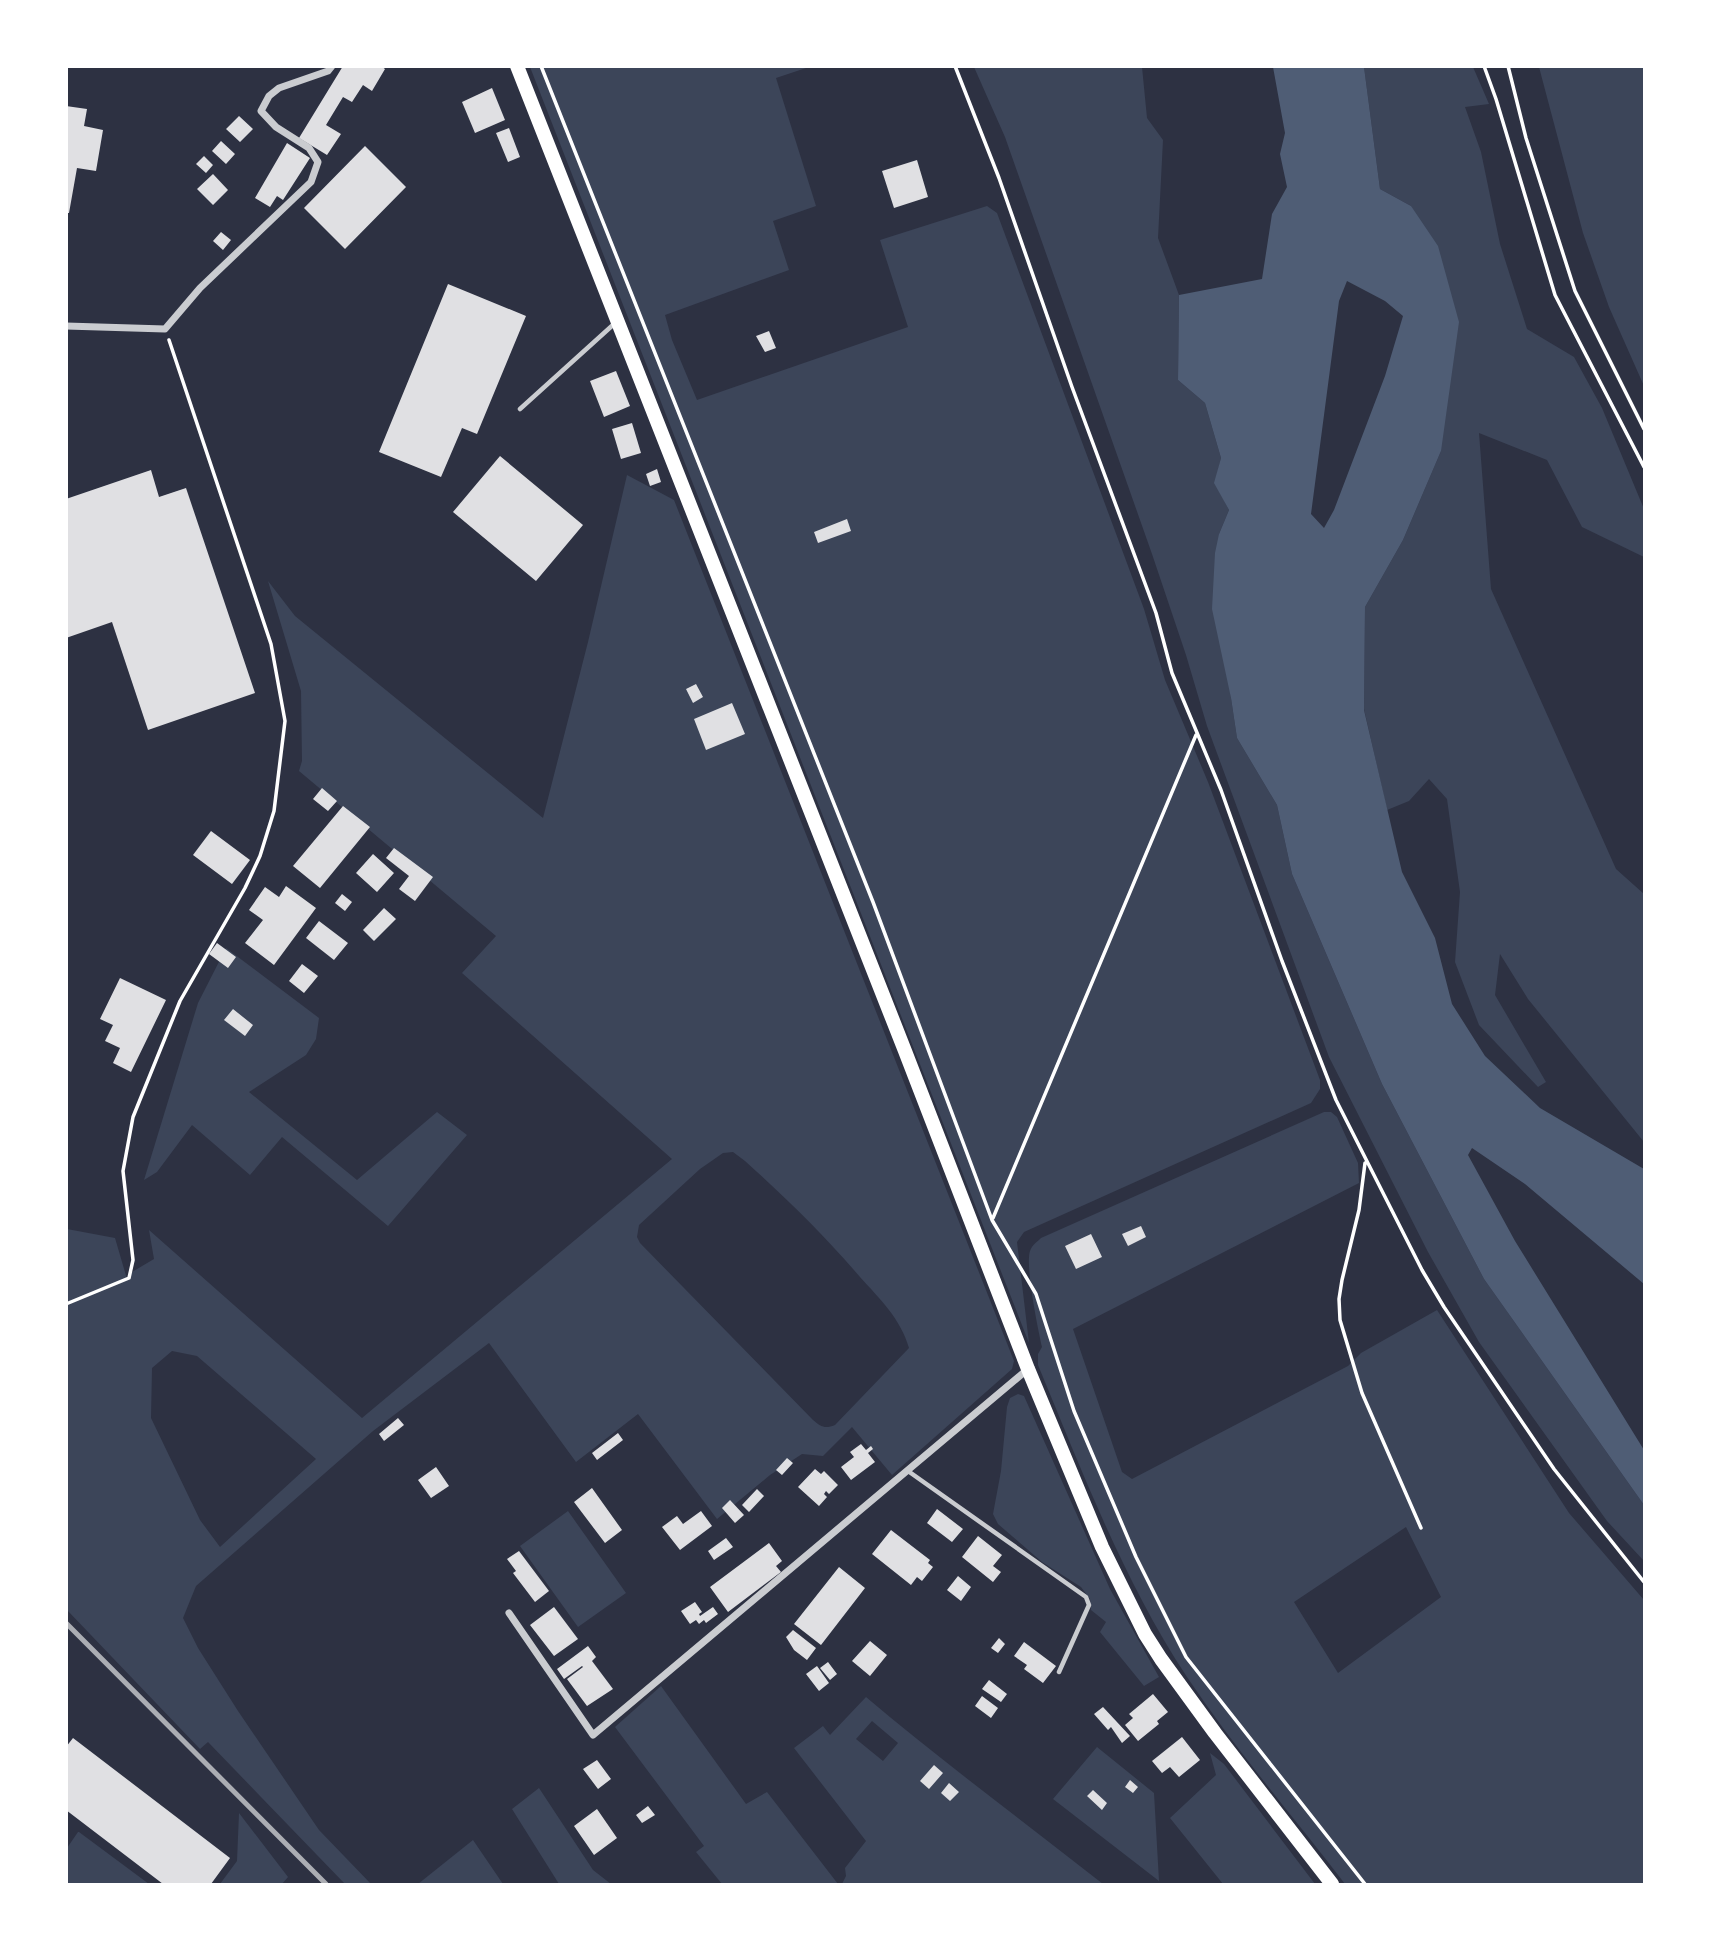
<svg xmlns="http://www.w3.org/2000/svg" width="1711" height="1951" viewBox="0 0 1711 1951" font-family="'Fira Sans Condensed',sans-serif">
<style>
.green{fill:#3c4559;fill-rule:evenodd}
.water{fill:#4f5d75;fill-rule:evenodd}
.building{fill:#e0e0e3}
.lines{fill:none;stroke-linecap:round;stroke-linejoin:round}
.path{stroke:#fff;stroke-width:3.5}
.service{stroke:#caccd0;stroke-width:4.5}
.minor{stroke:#caccd0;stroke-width:7}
.primary{stroke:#fff;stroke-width:14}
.rail{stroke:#abadb3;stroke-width:5}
</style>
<rect width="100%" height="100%" fill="#2d3142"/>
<!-- green -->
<path class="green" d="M 530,67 L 809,67 L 776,78 L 816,206 L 773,221 L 789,270 L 665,315 L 672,340 L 697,400 L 908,327 L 880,240 L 987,206 L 997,213 L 1144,609 L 1165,680 L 1208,782 L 1320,1080 L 1320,1089 L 1311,1103 L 1024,1232 L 1017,1242 L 1029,1343 Z
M 974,67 L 1142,67 L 1147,118 L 1163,140 L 1158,238 L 1179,295 L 1178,380 L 1205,403 L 1221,458 L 1215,483 L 1229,510 L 1219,534 L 1231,698 L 1237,738 L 1277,805 L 1292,874 L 1382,1084 L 1484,1279 L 1644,1505 L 1644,1561 L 1607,1521 L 1479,1342 L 1428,1252 L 1329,1057 L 1207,726 L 1186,655 L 1152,554 L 1005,137 Z
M 1364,67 L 1473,67 L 1489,104 L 1465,107 L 1481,152 L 1500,244 L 1527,329 L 1574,357 L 1602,408 L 1644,509 L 1644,557 L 1582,527 L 1547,460 L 1479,433 L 1491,589 L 1616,869 L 1644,894 L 1644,1142 L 1528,999 L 1500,954 L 1495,995 L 1546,1082 L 1538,1087 L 1479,1025 L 1455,962 L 1460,892 L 1447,799 L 1429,779 L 1409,801 L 1387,810 L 1364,709 L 1365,607 L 1403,540 L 1441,451 L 1411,206 L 1380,189 Z
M 1539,67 L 1644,67 L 1644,386 L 1609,307 L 1583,233 Z
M 627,475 L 674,500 L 1014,1361 L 1012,1369 L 892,1475 L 852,1427 L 823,1456 L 802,1454 L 770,1475 L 717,1519 L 638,1414 L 576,1462 L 489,1343 L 373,1431 L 196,1586 L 183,1618 L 198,1648 L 238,1711 L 319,1830 L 371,1884 L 345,1884 L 208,1742 L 200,1749 L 67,1610 L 67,1229 L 115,1238 L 127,1279 L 132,1272 L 154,1259 L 149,1230 L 362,1418 L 672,1159 L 462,973 L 496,936 L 299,771 L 302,761 L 301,691 L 268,581 L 295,616 L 543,818 L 588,642 ZM 733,1152 L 745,1161 C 786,1198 824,1235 860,1277 C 879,1298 901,1319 909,1348 L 835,1425 C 825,1429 821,1427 813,1420 L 640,1243 L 637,1237 L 639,1225 L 700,1169 L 723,1153 ZM 172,1351 L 197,1356 L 316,1459 L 220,1547 L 200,1520 L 151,1418 L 152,1368 Z
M 226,948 L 319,1018 L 316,1039 L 306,1055 L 249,1092 L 357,1180 L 437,1112 L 467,1135 L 388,1226 L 282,1137 L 250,1175 L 192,1125 L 157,1172 L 144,1180 L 198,1003 Z
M 1324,1112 L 1331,1112 L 1337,1117 L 1358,1163 L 1359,1183 L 1073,1329 L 1122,1472 L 1132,1479 L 1348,1366 L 1361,1353 L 1437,1310 L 1569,1513 L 1644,1600 L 1644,1884 L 1345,1884 C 1292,1815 1235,1749 1187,1677 C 1123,1580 1082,1471 1038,1365 L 1038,1354 L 1042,1347 C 1038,1329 1025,1266 1030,1251 C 1032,1245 1037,1242 1041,1238 ZM 1406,1527 L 1441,1597 L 1338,1673 L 1294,1602 Z
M 1018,1394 L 1024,1396 L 1110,1589 L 1159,1677 L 1144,1686 L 1100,1632 L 1106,1622 L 1091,1610 L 1090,1599 L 1081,1587 L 1042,1562 L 998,1524 L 993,1514 L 1001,1471 L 1007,1407 L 1010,1398 Z
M 568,1511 L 626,1593 L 578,1627 L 520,1546 Z
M 661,1686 L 746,1804 L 767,1792 L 838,1884 L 722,1884 L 696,1852 L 704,1846 L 615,1727 Z
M 866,1697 C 943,1762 1024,1822 1103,1884 L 842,1884 L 846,1876 L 845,1868 L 866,1841 L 794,1748 L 823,1726 L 830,1735 ZM 872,1721 L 898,1743 L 883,1761 L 856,1739 Z
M 1097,1747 L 1154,1793 L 1159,1881 L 1053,1799 Z
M 1210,1753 L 1224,1764 L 1315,1884 L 1223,1884 L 1170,1818 L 1216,1775 Z
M 539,1788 L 593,1870 L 611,1884 L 559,1884 L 512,1809 Z
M 239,1813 L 288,1877 L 282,1884 L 220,1884 L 237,1861 Z
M 78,1832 L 79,1832 L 149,1884 L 67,1884 L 67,1848 Z
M 473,1840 L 503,1884 L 418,1884 Z"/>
<!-- water -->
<path class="water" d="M 1273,67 L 1364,67 L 1380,189 L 1411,206 L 1438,246 L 1459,322 L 1441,451 L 1403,540 L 1365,607 L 1364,710 L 1402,872 L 1435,938 L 1452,1004 L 1485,1056 L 1540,1108 L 1644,1169 L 1644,1284 L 1525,1184 L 1472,1148 L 1468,1155 L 1515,1241 L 1644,1450 L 1644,1505 L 1484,1279 L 1382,1084 L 1292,874 L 1277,805 L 1237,738 L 1231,698 L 1212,609 L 1215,553 L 1219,534 L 1229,510 L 1214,483 L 1221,458 L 1205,403 L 1178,380 L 1179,295 L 1262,279 L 1272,214 L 1287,187 L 1280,154 L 1285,133 ZM 1347,281 L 1385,301 L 1403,316 L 1385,376 L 1334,510 L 1324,528 L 1311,514 L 1339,301 Z"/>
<!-- building -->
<path class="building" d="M 343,66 L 381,66 L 385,69 L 372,91 L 363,85 L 352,102 L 343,97 L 326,125 L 341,134 L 327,155 L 299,138 Z
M 492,88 L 505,120 L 475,133 L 462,102 Z
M 66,106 L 87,109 L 84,126 L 103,130 L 96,171 L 77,168 L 69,213 L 66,213 Z
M 239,116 L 253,129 L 240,142 L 226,129 Z
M 509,128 L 520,157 L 508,162 L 496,133 Z
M 221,141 L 235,154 L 226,164 L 212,151 Z
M 287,143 L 310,158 L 283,200 L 277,196 L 270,207 L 255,198 Z
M 365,146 L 406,187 L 345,249 L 304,208 Z
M 204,156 L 213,165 L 206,173 L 196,164 Z
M 917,160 L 928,197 L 894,208 L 882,171 Z
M 213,174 L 228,190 L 213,205 L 197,189 Z
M 221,232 L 231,240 L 223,250 L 213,241 Z
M 448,284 L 526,316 L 477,434 L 462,428 L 441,477 L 379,452 Z
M 769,331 L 776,348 L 765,352 L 756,336 Z
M 616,371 L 630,406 L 604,417 L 590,381 Z
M 632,423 L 641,453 L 621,459 L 612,429 Z
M 500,456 L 583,525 L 536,581 L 453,512 Z
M 657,469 L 661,482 L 650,486 L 646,474 Z
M 151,470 L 159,497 L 186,488 L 255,693 L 148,730 L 112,622 L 66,638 L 66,499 Z
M 847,519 L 851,531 L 818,543 L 814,532 Z
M 696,684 L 703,697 L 693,703 L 686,689 Z
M 732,703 L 745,734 L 706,750 L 694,719 Z
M 322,788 L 337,801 L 328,811 L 313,799 Z
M 343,806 L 370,827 L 320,888 L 293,866 Z
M 211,831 L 250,860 L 232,884 L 193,855 Z
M 394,848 L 433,877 L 415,901 L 399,889 L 409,876 L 386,858 Z
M 373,854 L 394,873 L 377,892 L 356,873 Z
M 286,886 L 316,908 L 274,965 L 245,943 L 263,920 L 249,910 L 265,887 L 279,897 Z
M 342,894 L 352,902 L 345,911 L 335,903 Z
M 384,908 L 396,919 L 374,941 L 363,930 Z
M 319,921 L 348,943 L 334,960 L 306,938 Z
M 217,943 L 236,957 L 228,968 L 209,954 Z
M 302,964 L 318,976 L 304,993 L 289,981 Z
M 120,978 L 166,1000 L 131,1072 L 113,1063 L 120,1048 L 105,1041 L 113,1025 L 100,1019 Z
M 233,1009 L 253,1025 L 245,1036 L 224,1020 Z
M 1141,1226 L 1146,1237 L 1128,1246 L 1122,1234 Z
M 1091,1234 L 1102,1257 L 1076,1269 L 1065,1246 Z
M 398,1418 L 404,1425 L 384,1441 L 379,1434 Z
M 618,1433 L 623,1440 L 597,1460 L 592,1453 Z
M 861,1444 L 866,1450 L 871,1446 L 873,1449 L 868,1453 L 875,1462 L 851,1480 L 841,1467 L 854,1457 L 850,1452 Z
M 787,1458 L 793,1463 L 782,1475 L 776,1470 Z
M 436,1467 L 449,1486 L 431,1498 L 418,1480 Z
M 815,1469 L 821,1474 L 824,1471 L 838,1485 L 829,1494 L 826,1491 L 824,1494 L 827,1497 L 819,1506 L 798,1487 Z
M 592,1488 L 622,1530 L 605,1543 L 574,1502 Z
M 757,1489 L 764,1496 L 749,1512 L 742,1505 Z
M 730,1500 L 744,1515 L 735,1523 L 722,1508 Z
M 937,1509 L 963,1529 L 952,1542 L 927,1523 Z
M 701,1511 L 712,1526 L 680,1550 L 662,1527 L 677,1516 L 683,1524 Z
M 891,1530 L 930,1560 L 928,1563 L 933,1567 L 922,1581 L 917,1577 L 911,1585 L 872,1554 Z
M 978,1536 L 1002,1555 L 993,1566 L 1001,1572 L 993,1582 L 962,1557 Z
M 726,1538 L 733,1547 L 714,1560 L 708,1551 Z
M 769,1543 L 782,1561 L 776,1566 L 781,1572 L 728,1612 L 710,1587 Z
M 519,1551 L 549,1591 L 535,1602 L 513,1573 L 516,1571 L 507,1559 Z
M 839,1567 L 865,1588 L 821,1645 L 794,1624 Z
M 958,1576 L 971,1587 L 961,1601 L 947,1590 Z
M 695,1602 L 702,1612 L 699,1614 L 700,1616 L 713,1607 L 718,1614 L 706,1623 L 704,1620 L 699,1624 L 696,1620 L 690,1624 L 681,1611 Z
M 554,1607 L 578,1639 L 554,1656 L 530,1625 Z
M 793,1630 L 816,1648 L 807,1660 L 794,1650 L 786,1637 Z
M 999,1638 L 1005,1644 L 998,1653 L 991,1648 Z
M 870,1641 L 887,1655 L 870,1676 L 852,1661 Z
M 1024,1642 L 1056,1666 L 1043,1683 L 1024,1669 L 1027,1665 L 1014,1656 Z
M 588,1646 L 596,1657 L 592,1661 L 613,1689 L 587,1706 L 567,1679 L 583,1667 L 582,1666 L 564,1679 L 557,1669 Z
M 828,1662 L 837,1674 L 830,1680 L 820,1668 Z
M 817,1666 L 829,1683 L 819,1691 L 806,1674 Z
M 989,1680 L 1007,1694 L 1001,1702 L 982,1689 Z
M 1153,1694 L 1168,1712 L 1157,1721 L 1159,1724 L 1138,1741 L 1125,1725 L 1133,1718 L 1129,1714 Z
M 982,1696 L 998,1708 L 991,1718 L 975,1706 Z
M 1103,1707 L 1130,1736 L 1122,1743 L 1111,1727 L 1108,1730 L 1094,1714 Z
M 1182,1737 L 1200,1760 L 1179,1777 L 1170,1767 L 1162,1773 L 1152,1761 Z
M 73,1738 L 230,1858 L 211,1884 L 163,1884 L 66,1810 L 66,1747 Z
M 597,1760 L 611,1779 L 598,1789 L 583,1769 Z
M 934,1765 L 943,1773 L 929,1789 L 920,1781 Z
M 1130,1780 L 1138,1787 L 1133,1793 L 1125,1787 Z
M 949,1783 L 959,1792 L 950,1801 L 941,1793 Z
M 1093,1790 L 1107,1803 L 1102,1810 L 1087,1796 Z
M 648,1806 L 655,1815 L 642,1823 L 636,1815 Z
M 597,1809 L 617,1838 L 594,1855 L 574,1826 Z"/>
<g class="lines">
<!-- path -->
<path class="path" d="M 541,66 L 873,902 L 992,1220 L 1036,1294 L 1074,1411 L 1136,1557 L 1186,1657 L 1365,1884
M 955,66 L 999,178 L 1072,387 L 1156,613 L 1172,673 L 1221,790 L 1282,961 L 1336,1100 L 1422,1270 L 1444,1307 L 1554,1469 L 1644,1582
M 1484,66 L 1496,99 L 1555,295 L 1644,467
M 1508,66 L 1526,138 L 1575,291 L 1644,429
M 1365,1163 L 1359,1210 L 1342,1280 L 1339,1299 L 1340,1320 L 1362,1393 L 1421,1528
M 993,1218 L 1196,735
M 66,1304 L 129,1278 L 133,1260 L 123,1171 L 133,1117 L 180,1001 L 245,888 L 260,856 L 274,811 L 285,721 L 271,644 L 169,340"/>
<!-- service -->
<path class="service" d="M 520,409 L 614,324
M 908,1471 L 1086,1597 L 1089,1605 L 1059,1672"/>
<!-- minor -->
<path class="minor" d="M 66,326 L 165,329 L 200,288 L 311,182 L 318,162 L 309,148 L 276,127 L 261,111 L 269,96 L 279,88 L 328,71 L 332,66
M 509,1613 L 593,1735 L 1028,1369"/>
<!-- primary -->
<path class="primary" d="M 517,66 L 905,1051 L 1028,1369 L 1102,1547 L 1145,1634 L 1161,1659 L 1215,1733 L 1332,1884"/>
<!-- rail -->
<path class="rail" d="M 66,1623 L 326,1884"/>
</g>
<!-- border -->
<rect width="1711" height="1951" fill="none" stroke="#ffffff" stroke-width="136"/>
</svg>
